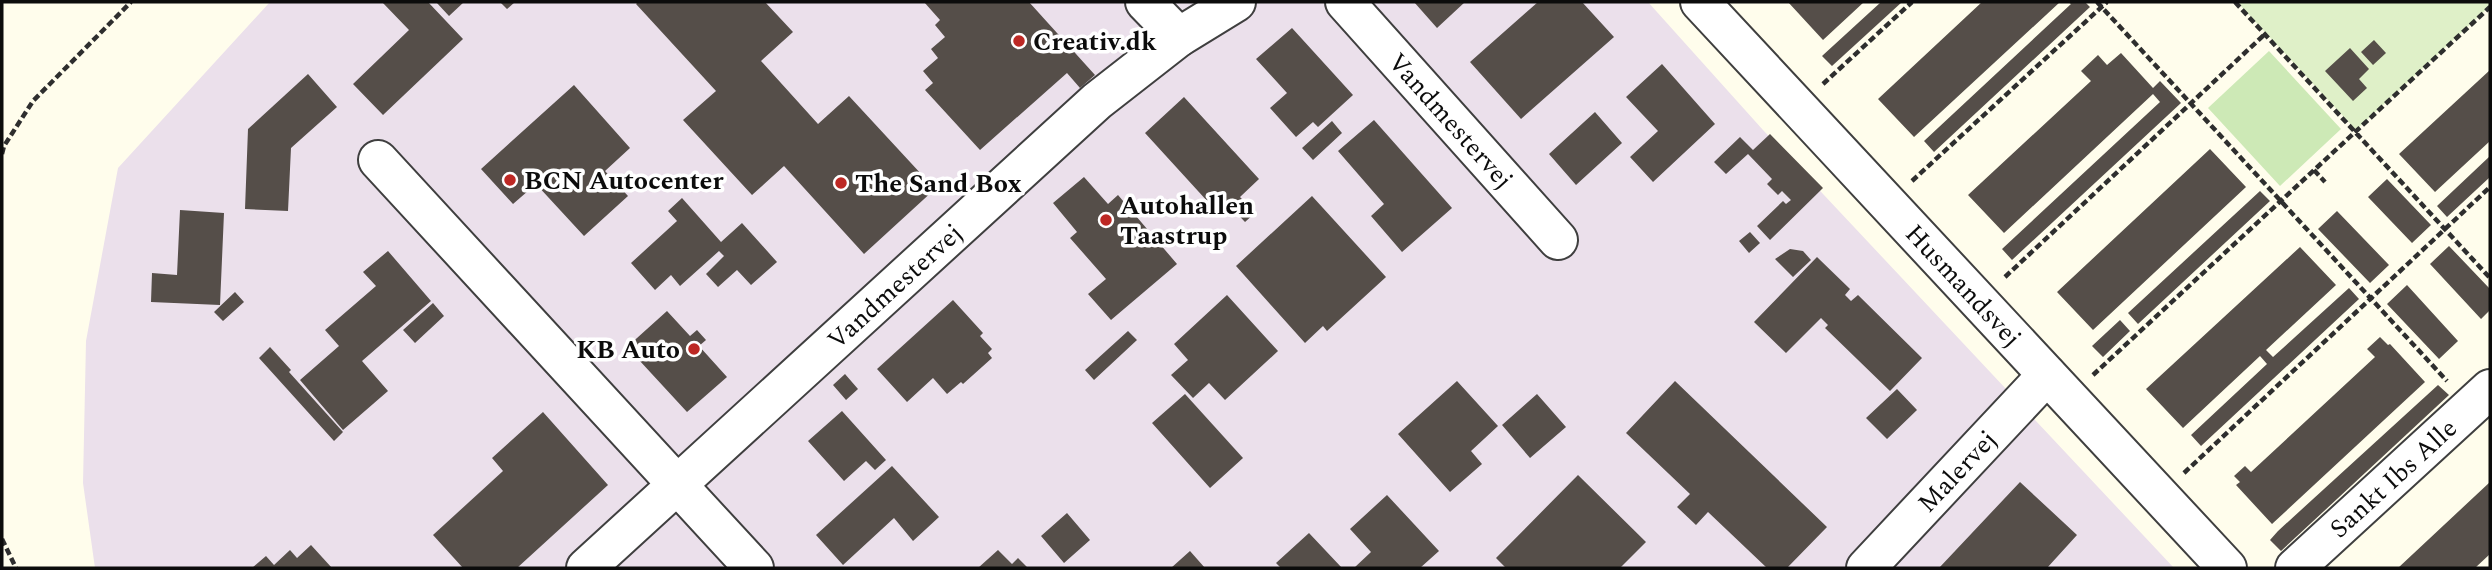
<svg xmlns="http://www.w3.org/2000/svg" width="2492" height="570" viewBox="0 0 2492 570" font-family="Spectral,serif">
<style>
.industrial{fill:#ebe0eb}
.green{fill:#cde9b6}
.pitch{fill:#dff0c8}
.building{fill:#554e49}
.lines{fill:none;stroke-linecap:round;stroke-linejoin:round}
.minor-casing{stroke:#3f3f3f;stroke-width:42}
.path{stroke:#2e2e2e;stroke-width:4.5;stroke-dasharray:7 3.5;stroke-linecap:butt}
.minor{stroke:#fff;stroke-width:38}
.poi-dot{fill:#bd2824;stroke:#fff;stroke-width:2.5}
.labels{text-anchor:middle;stroke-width:7;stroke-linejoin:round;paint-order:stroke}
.poi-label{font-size:26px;font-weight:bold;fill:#0c0c0c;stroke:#fff;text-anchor:start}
.street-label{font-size:26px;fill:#0c0c0c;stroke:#fff}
</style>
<rect width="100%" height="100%" fill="#fffdec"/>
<!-- industrial -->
<path class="industrial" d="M 270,2 L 1648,2 L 1763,130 L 2174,568 L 95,568 L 83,483 L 86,341 L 118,168 Z"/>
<!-- green -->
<path class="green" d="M 2269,51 L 2341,129 L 2280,186 L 2208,108 Z"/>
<!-- pitch -->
<path class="pitch" d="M 2237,2 L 2490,2 L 2490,6 L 2356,130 Z"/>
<!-- building -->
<path class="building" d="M 382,2 L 428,2 L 463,39 L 383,115 L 353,84 L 409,30 Z
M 436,2 L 464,2 L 449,16 Z
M 500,2 L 515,2 L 507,9 Z
M 638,2 L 765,2 L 793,32 L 761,61 L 818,124 L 849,96 L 935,189 L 864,254 L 784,166 L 752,195 L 683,120 L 716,91 L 636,4 Z
M 924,2 L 1029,2 L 1095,75 L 1080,88 L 1067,73 L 980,150 L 925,90 L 933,83 L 923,71 L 938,58 L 931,49 L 945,37 L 935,25 L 940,20 Z
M 1414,2 L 1465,2 L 1437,28 Z
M 1538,2 L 1582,2 L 1614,37 L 1521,119 L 1470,62 Z
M 1788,2 L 1864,2 L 1823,40 Z
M 1881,2 L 1902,2 L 1832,66 L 1822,56 Z
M 1982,2 L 2060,2 L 1914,137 L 1878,99 Z
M 2068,2 L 2085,2 L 2090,7 L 1934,152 L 1924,141 L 2071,4 Z
M 1292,28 L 1353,95 L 1318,127 L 1313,122 L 1296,137 L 1270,108 L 1287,93 L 1256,59 Z
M 2374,40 L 2386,53 L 2373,65 L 2361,52 Z
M 2350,48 L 2369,69 L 2359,79 L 2367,88 L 2353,101 L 2325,71 Z
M 2121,53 L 2153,88 L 2160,81 L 2181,103 L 2012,260 L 2002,249 L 2160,102 L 2153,94 L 2004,233 L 1968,195 L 2091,81 L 2081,71 L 2098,55 L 2107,65 Z
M 1662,64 L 1715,124 L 1653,182 L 1630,157 L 1658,131 L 1626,97 Z
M 2490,70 L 2490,141 L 2435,192 L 2399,154 Z
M 308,74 L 337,107 L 291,148 L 288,211 L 245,209 L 248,129 Z
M 574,85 L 630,148 L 605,171 L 628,196 L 584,236 L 536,184 L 513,204 L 481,169 Z
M 1184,97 L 1259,179 L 1240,197 L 1255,213 L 1245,222 L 1229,205 L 1219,214 L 1145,133 Z
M 1595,112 L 1622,143 L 1576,185 L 1549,154 Z
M 1374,120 L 1452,208 L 1402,252 L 1371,216 L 1384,204 L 1338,151 Z
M 1332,121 L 1342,133 L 1313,160 L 1302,148 Z
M 1770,134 L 1823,188 L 1770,240 L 1757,226 L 1783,201 L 1786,204 L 1791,200 L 1782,191 L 1778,195 L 1767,184 L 1772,179 L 1748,154 L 1726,174 L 1714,162 L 1740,137 L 1753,150 Z
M 2210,149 L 2246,187 L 2093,330 L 2057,292 Z
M 2490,156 L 2490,177 L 2447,217 L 2437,206 Z
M 1084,177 L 1108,204 L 1118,195 L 1177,264 L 1111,320 L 1088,294 L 1106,279 L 1070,238 L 1077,232 L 1053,203 Z
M 2387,179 L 2431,225 L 2412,243 L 2368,197 Z
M 2260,191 L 2270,201 L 2138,324 L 2128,313 Z
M 1312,196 L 1386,277 L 1327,331 L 1323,326 L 1305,343 L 1236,266 Z
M 682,198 L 721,242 L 742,223 L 777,262 L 751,285 L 737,270 L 718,287 L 706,274 L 724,256 L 719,251 L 680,286 L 671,275 L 655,290 L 631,263 L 677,221 L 668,211 Z
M 180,210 L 224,213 L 220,305 L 151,302 L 152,273 L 177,275 Z
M 2337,211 L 2389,265 L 2370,283 L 2318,229 Z
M 1750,232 L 1760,243 L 1749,253 L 1739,241 Z
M 2449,246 L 2490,289 L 2490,310 L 2481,319 L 2430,264 Z
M 2300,247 L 2336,285 L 2266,350 L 2273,357 L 2349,288 L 2359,299 L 2201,446 L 2191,435 L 2267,364 L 2260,356 L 2183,428 L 2146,389 Z
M 1790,249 L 1803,251 L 1811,260 L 1793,277 L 1775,259 Z
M 388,251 L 431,301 L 362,361 L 388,391 L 343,430 L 300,380 L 339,346 L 325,330 L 376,286 L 363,272 Z
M 1817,257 L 1850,289 L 1845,295 L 1851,301 L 1858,295 L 1922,358 L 1890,391 L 1825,328 L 1828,325 L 1821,318 L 1786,353 L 1754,322 Z
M 2407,285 L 2458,341 L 2439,359 L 2387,304 Z
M 235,292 L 244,302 L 223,321 L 214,312 Z
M 1227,295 L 1278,351 L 1225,400 L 1209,383 L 1193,398 L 1171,375 L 1188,360 L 1174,344 Z
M 953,300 L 983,333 L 980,336 L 992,349 L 988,353 L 992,358 L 963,384 L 961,382 L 947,394 L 933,378 L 907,402 L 877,369 Z
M 433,303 L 444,316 L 415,343 L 403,330 Z
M 667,311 L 690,336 L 697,330 L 706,340 L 699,346 L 727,377 L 687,412 L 627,347 Z
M 2120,320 L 2130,331 L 2103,357 L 2092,346 Z
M 1128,331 L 1137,340 L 1094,380 L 1085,370 Z
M 2380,337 L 2388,345 L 2390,344 L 2425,382 L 2272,524 L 2236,485 L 2240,482 L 2234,476 L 2245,466 L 2251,472 L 2375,357 L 2367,349 Z
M 270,347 L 291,370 L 289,372 L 343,432 L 334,441 L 259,358 Z
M 845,374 L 858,389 L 846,400 L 833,385 Z
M 1457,381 L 1498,426 L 1471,451 L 1482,464 L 1450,492 L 1398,434 Z
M 1675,381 L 1827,527 L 1787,568 L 1767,568 L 1708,512 L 1696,525 L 1677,507 L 1690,494 L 1626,433 Z
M 2438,385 L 2449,395 L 2281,551 L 2270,540 L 2278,531 Z
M 1897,389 L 1917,410 L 1887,439 L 1866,418 Z
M 1185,394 L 1243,458 L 1210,488 L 1152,423 Z
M 1537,394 L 1566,427 L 1530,458 L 1502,425 Z
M 842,411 L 886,460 L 875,470 L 866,461 L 844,481 L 808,441 Z
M 543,412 L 608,485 L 517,568 L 463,568 L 433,535 L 503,471 L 492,458 Z
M 892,466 L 939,517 L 913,541 L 894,518 L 843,565 L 816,535 Z
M 1578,475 L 1646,542 L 1620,568 L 1506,568 L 1496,558 Z
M 2020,482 L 2077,535 L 2047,568 L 1939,568 Z
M 2490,482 L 2490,554 L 2475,568 L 2398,568 Z
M 1387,495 L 1439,551 L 1420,568 L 1354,568 L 1371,552 L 1350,529 Z
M 1067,513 L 1090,540 L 1064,563 L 1041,536 Z
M 1309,533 L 1342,568 L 1281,568 L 1276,563 Z
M 311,545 L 332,568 L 252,568 L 266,556 L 274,565 L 290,550 L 297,558 Z
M 998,550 L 1012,564 L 1018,558 L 1028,568 L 978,568 Z
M 1190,551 L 1205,568 L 1171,568 Z"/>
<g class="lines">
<!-- minor casing -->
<g class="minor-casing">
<g id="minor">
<path d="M 1145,2 L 1179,37"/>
<path id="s1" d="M 1345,2 L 1558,240"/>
<path id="s2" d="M 1700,2 L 2227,568"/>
<path d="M 378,160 L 754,568"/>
<path id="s3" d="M 586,568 L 1097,101 L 1179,37 L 1236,2"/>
<path id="s4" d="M 1866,568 L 2047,375"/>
<path id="s5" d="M 2295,568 L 2490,389"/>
</g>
</g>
<!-- path -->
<path class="path" d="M 2097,2 L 2447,381
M 2235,2 L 2490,278
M 1823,84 L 1912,2
M 2,154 L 4,146 L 33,101 L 131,2
M 2314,170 L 2325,182
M 1912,181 L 2107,2
M 2005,277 L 2265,34
M 2093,375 L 2490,7
M 2184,473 L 2490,187
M 2,539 L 16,568"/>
<!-- minor -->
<use href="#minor" class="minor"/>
</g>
<!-- markers -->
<g class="poi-dot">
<circle cx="1019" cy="41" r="7"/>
<circle cx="510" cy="180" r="7"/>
<circle cx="841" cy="183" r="7"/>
<circle cx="1106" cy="220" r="7"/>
<circle cx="694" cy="349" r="7"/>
</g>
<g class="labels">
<!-- poi labels -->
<g class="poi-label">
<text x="1033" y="50">Creativ.dk</text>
<text x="524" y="189">BCN Autocenter</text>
<text x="855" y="192">The Sand Box</text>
<text x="1120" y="214">Autohallen<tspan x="1120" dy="30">Taastrup</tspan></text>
<text x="680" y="358" text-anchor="end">KB Auto</text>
</g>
<!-- street labels -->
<g class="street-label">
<text dy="9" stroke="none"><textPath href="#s1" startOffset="159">Vandmestervej</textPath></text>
<text dy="9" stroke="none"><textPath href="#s2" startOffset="387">Husmandsvej</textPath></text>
<text dy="9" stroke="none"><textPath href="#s3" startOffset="418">Vandmestervej</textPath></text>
<text dy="9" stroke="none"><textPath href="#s4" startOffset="133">Malervej</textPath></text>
<text dy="9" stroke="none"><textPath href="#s5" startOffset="133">Sankt Ibs Alle</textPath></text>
</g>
</g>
<!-- border -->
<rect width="2492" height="570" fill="none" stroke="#0c0c0c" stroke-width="7"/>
</svg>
